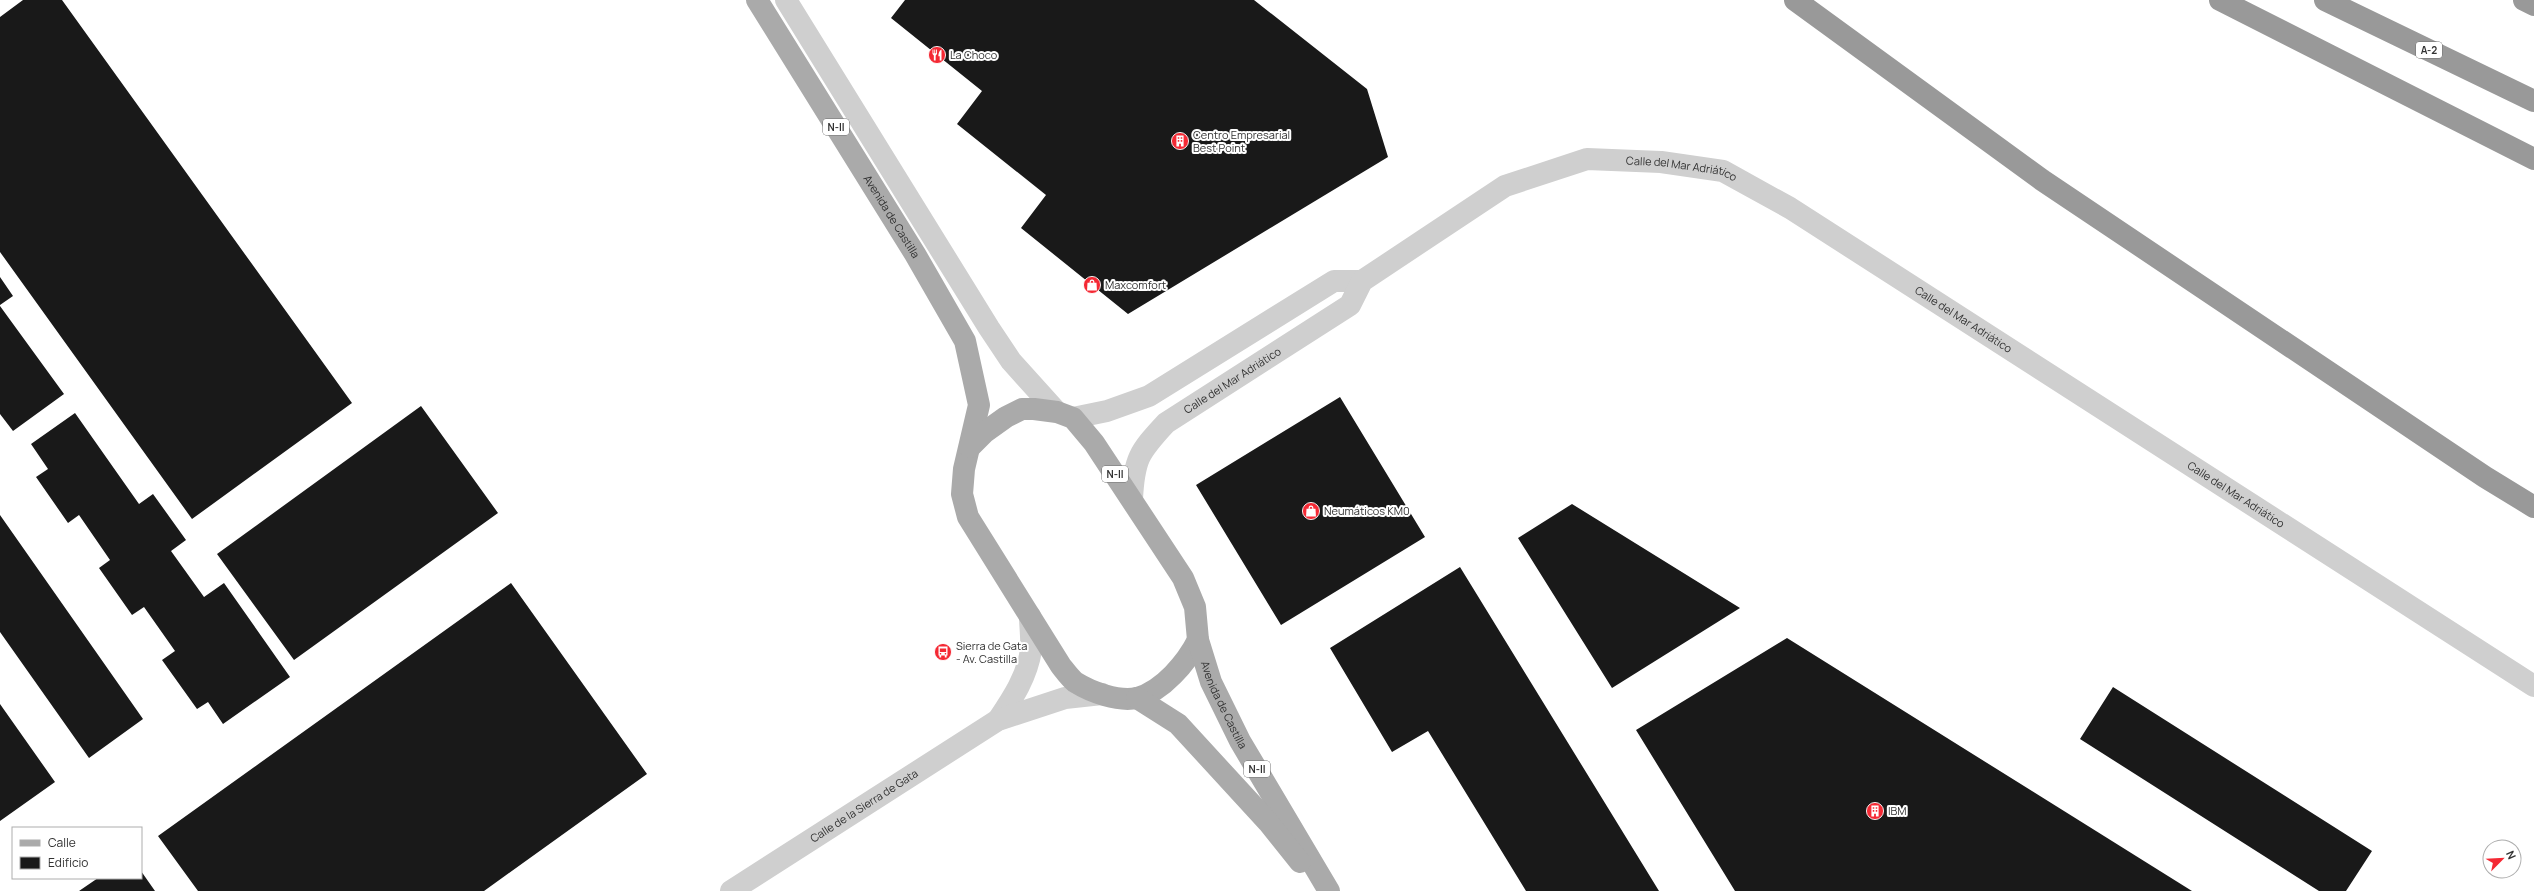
<svg xmlns="http://www.w3.org/2000/svg" width="2534" height="891" viewBox="0 0 2534 891" font-family="Manrope,sans-serif">
<style>
.building{fill:#191919}
.lines{fill:none;stroke-linecap:round;stroke-linejoin:round}
.minor{stroke:#cfcfcf;stroke-width:22}
.major{stroke:#aaa;stroke-width:22}
.highway{stroke:#999;stroke-width:22}
.labels{text-anchor:middle;stroke-width:4;stroke-linejoin:round;paint-order:stroke}
.shield{fill:#fff;stroke:#707070;stroke-width:1}
.shield-label{font-size:10px;font-weight:bold;fill:#323232}
.poi-label{font-size:11px;fill:#323232;stroke:#fff;text-anchor:start}
.street-label{font-size:11px;fill:#323232;stroke:#fff}
</style>
<rect width="100%" height="100%" fill="#fff"/>
<!-- building -->
<path class="building" d="M 23,0 L 62,0 L 352,403 L 192,519 L 0,252 L 0,17 Z
M 905,0 L 1254,0 L 1367,89 L 1388,157 L 1128,314 L 1021,228 L 1046,195 L 957,124 L 982,91 L 891,18 Z
M 0,277 L 13,296 L 0,305 Z
M 0,306 L 64,394 L 13,431 L 0,414 Z
M 1340,397 L 1425,537 L 1281,625 L 1196,485 Z
M 421,406 L 498,513 L 294,660 L 217,554 Z
M 75,413 L 139,504 L 153,494 L 186,540 L 171,551 L 204,597 L 224,583 L 290,677 L 223,724 L 208,702 L 197,709 L 162,660 L 175,651 L 144,607 L 132,615 L 99,568 L 110,560 L 79,515 L 68,523 L 36,477 L 48,469 L 31,444 Z
M 1572,504 L 1740,608 L 1612,688 L 1518,538 Z
M 0,515 L 143,719 L 89,758 L 0,632 Z
M 1460,567 L 1659,891 L 1526,891 L 1428,731 L 1392,752 L 1330,648 Z
M 511,583 L 647,774 L 484,891 L 198,891 L 158,836 Z
M 1787,638 L 2192,891 L 1735,891 L 1636,730 Z
M 2113,687 L 2372,851 L 2346,891 L 2319,891 L 2080,739 Z
M 0,704 L 55,782 L 0,821 Z
M 141,871 L 155,891 L 79,891 L 98,878 L 141,878 Z"/>
<g class="lines">
<!-- minor -->
<g class="minor">
<path d="M 786,0 L 989,328 L 1011,361 L 1057,412"/>
<path d="M 1073,418 L 1107,411 L 1149,396 L 1334,281 L 1362,281"/>
<path id="s1" d="M 1132,499 C 1134,459 1139,452 1166,423 L 1350,305 L 1362,281 L 1505,186 L 1587,159 L 1661,162 L 1723,171 L 1790,208 L 2534,686"/>
<path d="M 998,720 C 1012,699 1027,677 1031,650 C 1032,639 1030,627 1030,616"/>
<path id="s2" d="M 731,891 L 998,720 L 1065,698 L 1102,694"/>
</g>
<!-- major -->
<g class="major">
<path id="s3" d="M 757,0 L 915,254 L 965,341 L 979,405 L 964,469 L 962,494 L 968,517 L 1061,666 C 1065,671 1070,678 1075,682 C 1091,692 1118,702 1137,698 C 1163,691 1187,662 1198,640"/>
<path id="s4" d="M 970,447 L 985,432 L 1006,417 L 1022,409 L 1034,409 L 1057,412 L 1073,418 L 1094,443 L 1183,578 L 1195,607 L 1198,640 L 1211,682 L 1240,741 L 1329,891"/>
<path d="M 1137,698 L 1178,724 L 1268,822 L 1300,862"/>
</g>
<!-- highway -->
<path class="highway" d="M 1795,0 L 2042,180 L 2485,477 L 2534,507
M 2220,0 L 2534,159
M 2325,0 L 2534,101
M 2524,0 L 2534,5"/>
</g>
<!-- icons -->
<defs>
<g id="restaurant-disc" transform="scale(0.9)"><circle r="9.5" fill="#f42934" stroke="#fff"/><path d="M-5-6h1v4h1v-4h1v4h1v-4h1v5L-1.5 .5V6h-2V.5L-5-1ZM5-6V6H3V1.5H1.5Q1.5-4 5-6Z" fill="#fff"/></g>
<g id="building-disc" transform="scale(0.9)"><circle r="9.5" fill="#f42934" stroke="#fff"/><path d="M-4-6H4V6H1V3H-1V6H-4ZM-2.5-4.3h1.7v1.8h-1.7ZM.8-4.3h1.7v1.8H.8ZM-2.5-1h1.7V.8h-1.7ZM.8-1h1.7V.8H.8Z" fill="#fff"/></g>
<g id="shop-disc" transform="scale(0.9)"><circle r="9.5" fill="#f42934" stroke="#fff"/><path d="M-5-2.5h2.3a2.7 3.5 0 0 1 5.4 0H5L5.5 6h-11ZM-1.5-2.5h3a1.5 2.3 0 0 0-3 0Z" fill="#fff"/></g>
<g id="bus-disc" transform="scale(0.9)"><circle r="9.5" fill="#f42934" stroke="#fff"/><path d="M-5-6H5V4H4V6H2V4H-2V6H-4V4H-5ZM-3.5-4V0h7V-4ZM-3.5 1.2v1.5H-2V1.2ZM2 1.2v1.5H3.5V1.2Z" fill="#fff"/></g>
</defs>
<g fill-rule="evenodd">
<use href="#restaurant-disc" x="937" y="55"/>
<use href="#building-disc" x="1180" y="141"/>
<use href="#shop-disc" x="1092" y="285"/>
<use href="#shop-disc" x="1311" y="511"/>
<use href="#bus-disc" x="943" y="652"/>
<use href="#building-disc" x="1875" y="811"/>
</g>
<g class="labels">
<!-- shield labels -->
<g class="shield">
<rect x="2416" y="42" width="26" height="16" rx="3"/>
<rect x="823" y="119" width="26" height="16" rx="3"/>
<rect x="1102" y="466" width="26" height="16" rx="3"/>
<rect x="1244" y="761" width="26" height="16" rx="3"/>
</g>
<g class="shield-label">
<text x="2429" y="54">A-2</text>
<text x="836" y="131">N-II</text>
<text x="1115" y="478">N-II</text>
<text x="1257" y="773">N-II</text>
</g>
<!-- poi labels -->
<g class="poi-label">
<text x="950" y="59">La Choco</text>
<text x="1193" y="139">Centro Empresarial<tspan x="1193" dy="13">Best Point</tspan></text>
<text x="1105" y="289">Maxcomfort</text>
<text x="1324" y="515">Neumáticos KM0</text>
<text x="956" y="650">Sierra de Gata<tspan x="956" dy="13">- Av. Castilla</tspan></text>
<text x="1888" y="815">IBM</text>
</g>
<!-- street labels -->
<g class="street-label">
<text dy="4" stroke="none"><textPath href="#s1" startOffset="685">Calle del Mar Adriático</textPath></text>
<text dy="4" stroke="none"><textPath href="#s3" startOffset="255">Avenida de Castilla</textPath></text>
<text dy="4" stroke="none"><textPath href="#s1" startOffset="1009">Calle del Mar Adriático</textPath></text>
<text dy="4" stroke="none"><textPath href="#s1" startOffset="165">Calle del Mar Adriático</textPath></text>
<text dy="4" stroke="none"><textPath href="#s1" startOffset="1333">Calle del Mar Adriático</textPath></text>
<text dy="4" stroke="none"><textPath href="#s4" startOffset="446">Avenida de Castilla</textPath></text>
<text dy="4" stroke="none"><textPath href="#s2" startOffset="158">Calle de la Sierra de Gata</textPath></text>
</g>
</g>
<!-- legend -->
<rect x="12" y="827" width="130" height="52" fill="#ffffff" stroke="#adadad"/>
<rect x="20" y="840" width="20" height="6" fill="#aaaaaa" stroke="#adadad"/>
<text x="48" y="847" font-size="12" fill="#323232">Calle</text>
<rect x="20" y="857" width="20" height="12" fill="#191919" stroke="#adadad"/>
<text x="48" y="867" font-size="12" fill="#323232">Edificio</text>
<!-- north arrow -->
<g transform="translate(2502 859) rotate(66)"><circle r="19" fill="#ffffff" stroke="#adadad"/>
<path d="M0-3L7 15L0 10L-7 15Z" fill="#f42934"/>
<text y="-6" font-size="11" font-weight="bold" text-anchor="middle" fill="#323232">N</text>
</g>
</svg>
